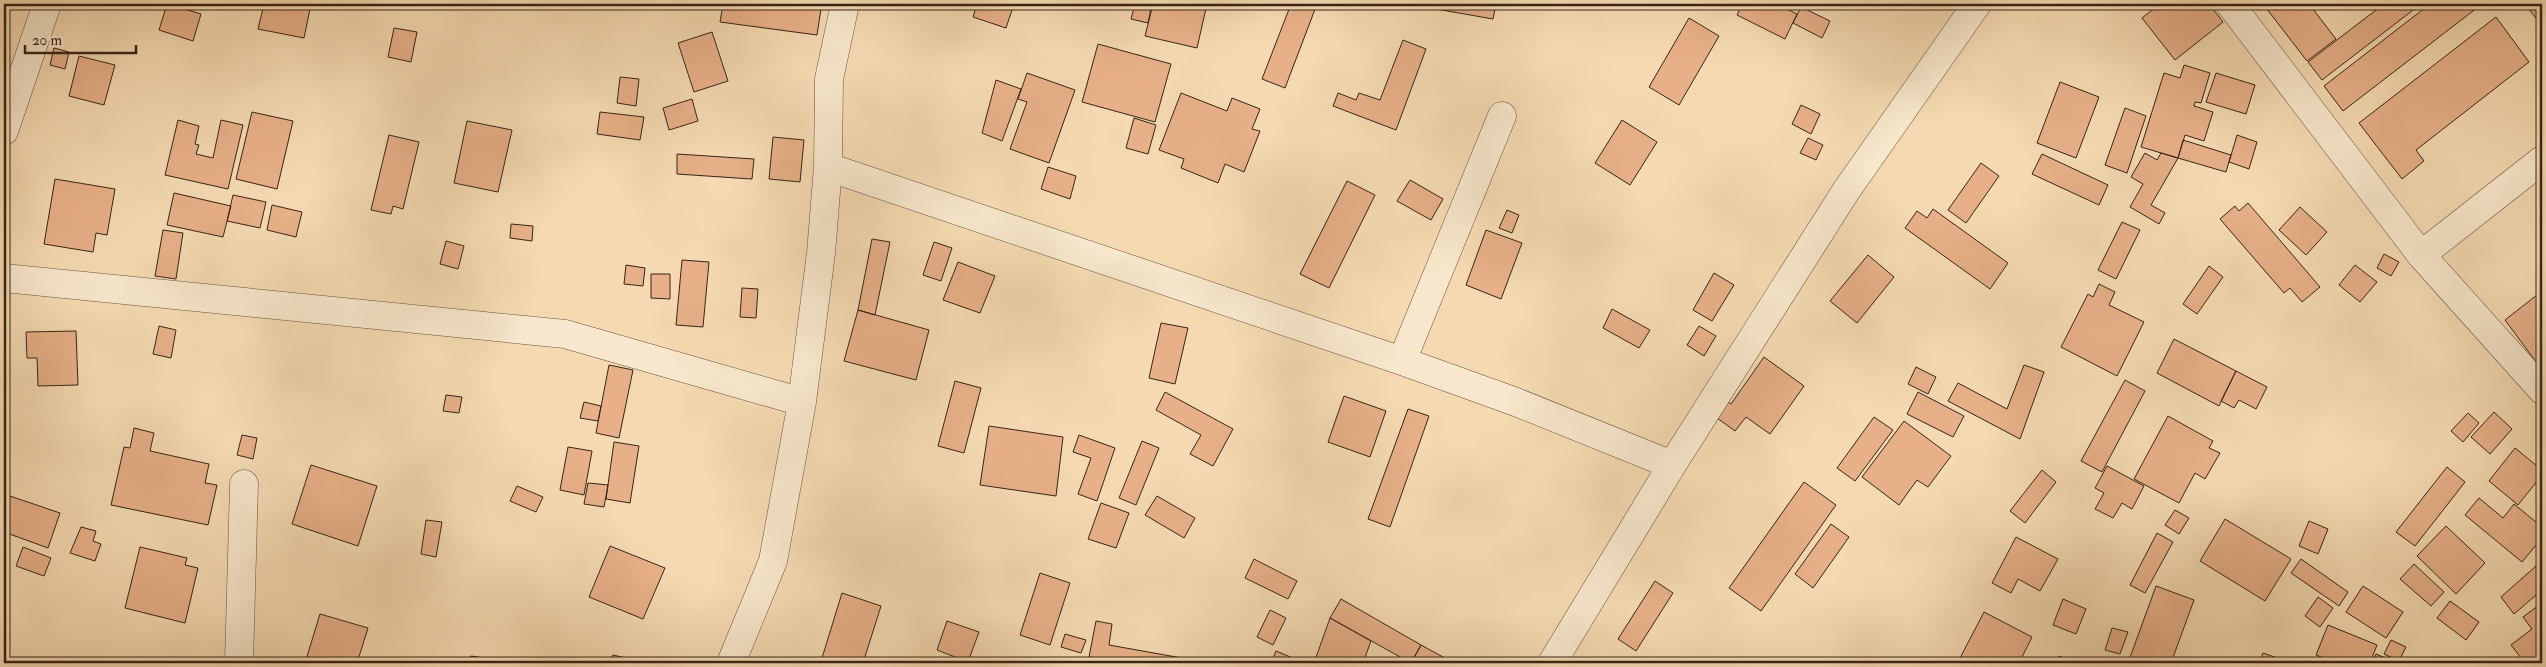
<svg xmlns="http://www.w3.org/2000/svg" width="2546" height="667" viewBox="0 0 2546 667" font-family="'IM FELL Double Pica',serif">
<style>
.building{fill:#e7b089;stroke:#382418}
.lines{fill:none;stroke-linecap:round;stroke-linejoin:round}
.minor-casing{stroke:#67523e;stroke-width:29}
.minor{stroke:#f8e7cc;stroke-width:28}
</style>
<rect width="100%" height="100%" fill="#f5dab1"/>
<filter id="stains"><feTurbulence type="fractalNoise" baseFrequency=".004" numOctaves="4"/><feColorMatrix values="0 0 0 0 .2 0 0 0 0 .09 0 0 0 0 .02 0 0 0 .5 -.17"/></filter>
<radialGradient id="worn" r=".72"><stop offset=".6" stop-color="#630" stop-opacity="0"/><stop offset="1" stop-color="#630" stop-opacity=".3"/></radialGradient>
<!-- building -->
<path class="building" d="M 167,4 L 201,14 L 193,41 L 159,30 Z
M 264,4 L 311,4 L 304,38 L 258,29 Z
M 723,4 L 784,4 L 821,9 L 817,35 L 720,22 Z
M 977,4 L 1014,4 L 1006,28 L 973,17 Z
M 1044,4 L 1071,4 L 1070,9 Z
M 1135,4 L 1152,4 L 1148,23 L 1131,19 Z
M 1153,4 L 1207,4 L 1197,48 L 1145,36 Z
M 1291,4 L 1317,4 L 1285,88 L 1262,79 Z
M 1437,4 L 1496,4 L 1493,19 L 1436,9 Z
M 1742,4 L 1777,4 L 1797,14 L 1785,39 L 1737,15 Z
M 2160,4 L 2209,4 L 2223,22 L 2175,60 L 2142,18 Z
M 2263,4 L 2309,4 L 2336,39 L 2307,61 Z
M 2384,4 L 2421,4 L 2322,80 L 2308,62 Z
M 2430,4 L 2482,4 L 2343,111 L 2324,86 Z
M 2525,4 L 2542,4 L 2542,26 Z
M 1801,7 L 1830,21 L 1822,38 L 1793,23 Z
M 2496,17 L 2529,62 L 2416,150 L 2424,161 L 2402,179 L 2359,123 Z
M 1689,18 L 1719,36 L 1679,105 L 1649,87 Z
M 394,28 L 417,32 L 411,62 L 388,57 Z
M 712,32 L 728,81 L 694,92 L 678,43 Z
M 1403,40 L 1426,49 L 1396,130 L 1333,106 L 1338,93 L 1356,100 L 1359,93 L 1380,100 Z
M 1098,44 L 1171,64 L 1155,122 L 1082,102 Z
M 54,48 L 69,52 L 65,69 L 50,65 Z
M 79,56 L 115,65 L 104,105 L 69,96 Z
M 2184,65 L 2210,73 L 2201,103 L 2195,102 L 2194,106 L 2213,112 L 2204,141 L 2185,135 L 2178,158 L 2141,147 L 2164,73 L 2180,78 Z
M 1027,73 L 1075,90 L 1049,163 L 1010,149 L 1027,102 L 1018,99 Z
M 2216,73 L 2255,85 L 2246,114 L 2206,102 Z
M 620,77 L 639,79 L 636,106 L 617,103 Z
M 996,80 L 1021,89 L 1002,141 L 982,133 Z
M 2060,82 L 2099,97 L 2076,158 L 2037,143 Z
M 1181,93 L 1227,111 L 1232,98 L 1260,109 L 1252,129 L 1260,131 L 1244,172 L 1225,164 L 1218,183 L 1181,168 L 1184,159 L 1159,150 Z
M 692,99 L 698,121 L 669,130 L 663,108 Z
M 1801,105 L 1820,114 L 1811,134 L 1792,124 Z
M 2125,108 L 2146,116 L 2127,173 L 2105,165 Z
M 252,112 L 293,121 L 277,189 L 236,179 Z
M 600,112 L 644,117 L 640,140 L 597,134 Z
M 1134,118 L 1156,125 L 1148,154 L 1126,148 Z
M 178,120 L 199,126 L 195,144 L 199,145 L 196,154 L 213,158 L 221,120 L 243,125 L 228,189 L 165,175 Z
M 1622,120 L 1657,142 L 1630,185 L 1595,163 Z
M 467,121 L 512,130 L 498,192 L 454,183 Z
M 389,135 L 419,142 L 403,209 L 393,206 L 391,214 L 371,210 Z
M 2237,135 L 2257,142 L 2249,169 L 2229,162 Z
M 773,137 L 804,140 L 800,182 L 769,179 Z
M 1808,138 L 1823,145 L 1816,160 L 1800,153 Z
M 2183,140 L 2231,155 L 2226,172 L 2178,158 Z
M 2145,153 L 2157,160 L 2161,153 L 2178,158 L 2151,205 L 2165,213 L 2159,224 L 2130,207 L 2143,184 L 2131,177 Z
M 677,154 L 754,159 L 752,179 L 677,174 Z
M 2042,154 L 2108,185 L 2099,205 L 2032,174 Z
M 1981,163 L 1999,176 L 1966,223 L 1948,210 Z
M 1048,167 L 1076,176 L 1070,199 L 1041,189 Z
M 55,179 L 115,189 L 107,235 L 96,233 L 93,252 L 44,244 Z
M 1410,180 L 1443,199 L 1431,220 L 1397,201 Z
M 1347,181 L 1375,195 L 1329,288 L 1300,274 Z
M 174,193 L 231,206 L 223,237 L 167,225 Z
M 233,195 L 266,202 L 260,228 L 227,221 Z
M 2248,203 L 2320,287 L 2302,302 L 2290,288 L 2284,293 L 2220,219 L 2235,206 L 2239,211 Z
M 272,205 L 302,212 L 296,237 L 267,230 Z
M 2300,207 L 2327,232 L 2306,255 L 2279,230 Z
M 1933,209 L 2008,263 L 1990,289 L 1905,228 L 1917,211 L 1927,218 Z
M 1507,210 L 1519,215 L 1512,233 L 1499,228 Z
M 2122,222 L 2140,230 L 2116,279 L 2098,270 Z
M 511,224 L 533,226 L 532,241 L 510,238 Z
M 163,230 L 183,233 L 176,279 L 155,276 Z
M 1486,230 L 1522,243 L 1501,299 L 1466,285 Z
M 872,239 L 890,242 L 875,315 L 858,310 Z
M 446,241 L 464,246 L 458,269 L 440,264 Z
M 934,242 L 952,248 L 941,281 L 923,275 Z
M 2384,254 L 2399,262 L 2391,276 L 2377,268 Z
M 1868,255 L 1894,277 L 1857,323 L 1830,301 Z
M 682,260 L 709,262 L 703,327 L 676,325 Z
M 958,262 L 995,276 L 980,313 L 943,300 Z
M 626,265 L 645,268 L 643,286 L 624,284 Z
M 2355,265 L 2377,282 L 2360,302 L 2339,285 Z
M 2209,266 L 2223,277 L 2197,314 L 2183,304 Z
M 1714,273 L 1734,285 L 1712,321 L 1693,310 Z
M 651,274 L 670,274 L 670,299 L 651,298 Z
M 2099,284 L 2115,292 L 2109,305 L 2144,322 L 2117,376 L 2061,347 L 2088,294 L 2093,297 Z
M 742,288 L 758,289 L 756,318 L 740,317 Z
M 2542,291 L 2542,370 L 2505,320 Z
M 1612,309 L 1650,330 L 1639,348 L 1603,328 Z
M 858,310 L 929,330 L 916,380 L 844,361 Z
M 1161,323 L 1188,328 L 1175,384 L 1149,378 Z
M 159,326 L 176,330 L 171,358 L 153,354 Z
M 1699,326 L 1716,336 L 1704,356 L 1687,345 Z
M 76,331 L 78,385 L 38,386 L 37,358 L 27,358 L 26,332 Z
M 2174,339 L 2236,371 L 2219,406 L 2157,373 Z
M 1764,357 L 1804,386 L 1770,434 L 1746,417 L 1735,431 L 1717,418 L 1728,402 L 1731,404 Z
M 609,365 L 633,370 L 619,438 L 596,433 Z
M 2024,365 L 2044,372 L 2020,439 L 1948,401 L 1958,383 L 2007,409 Z
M 1916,367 L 1936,377 L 1928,394 L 1908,384 Z
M 2236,371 L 2267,387 L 2256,409 L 2239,400 L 2234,408 L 2221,401 Z
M 2125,380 L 2145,391 L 2102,472 L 2081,461 Z
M 955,381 L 981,388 L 964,453 L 938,446 Z
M 1165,392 L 1233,429 L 1213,466 L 1190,454 L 1201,435 L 1156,410 Z
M 1918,392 L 1964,416 L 1953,437 L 1907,414 Z
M 446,395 L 462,397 L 459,413 L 443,411 Z
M 1344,396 L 1386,411 L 1370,457 L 1328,442 Z
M 584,402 L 601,406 L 598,421 L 580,418 Z
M 1408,409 L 1429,416 L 1390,527 L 1368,519 Z
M 2494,412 L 2512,429 L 2490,454 L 2471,437 Z
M 2468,413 L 2479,423 L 2463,442 L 2451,431 Z
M 2168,416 L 2213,441 L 2209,448 L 2220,453 L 2205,479 L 2195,473 L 2179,503 L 2134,479 Z
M 1874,417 L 1893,430 L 1855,481 L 1837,468 Z
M 1904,421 L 1951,456 L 1928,487 L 1917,480 L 1899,505 L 1862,477 Z
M 989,426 L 1063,437 L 1056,496 L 980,485 Z
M 134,428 L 154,433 L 150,451 L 209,464 L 205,483 L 217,485 L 208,525 L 111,505 L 124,447 L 130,448 Z
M 242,435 L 257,438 L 253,459 L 237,455 Z
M 1079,435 L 1115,448 L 1097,501 L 1078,494 L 1091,458 L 1073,452 Z
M 1142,441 L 1159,448 L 1136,505 L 1119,498 Z
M 614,442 L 639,446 L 630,503 L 606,499 Z
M 568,447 L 592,451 L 584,495 L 560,490 Z
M 2515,448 L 2542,470 L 2542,475 L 2518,505 L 2489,481 Z
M 311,465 L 377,486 L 358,546 L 292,524 Z
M 2107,466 L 2144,486 L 2132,509 L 2122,503 L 2113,518 L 2095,509 L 2104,493 L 2095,488 Z
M 2447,467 L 2465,482 L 2415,546 L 2396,532 Z
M 2042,470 L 2056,482 L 2025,523 L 2010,511 Z
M 1804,482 L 1836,505 L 1761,611 L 1729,588 Z
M 588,483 L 608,485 L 604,507 L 584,504 Z
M 517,486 L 543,497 L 536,512 L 510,501 Z
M 4,494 L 60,513 L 48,548 L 4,532 Z
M 1157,496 L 1195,518 L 1184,538 L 1145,515 Z
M 2479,498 L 2503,518 L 2514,504 L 2542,527 L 2542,538 L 2522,562 L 2465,515 Z
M 1101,503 L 1129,513 L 1116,548 L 1088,539 Z
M 2175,510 L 2189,518 L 2179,534 L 2165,525 Z
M 2225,519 L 2291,559 L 2265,601 L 2200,561 Z
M 426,520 L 442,522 L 436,557 L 421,554 Z
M 2309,521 L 2328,529 L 2318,554 L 2299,546 Z
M 1831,524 L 1849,537 L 1813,588 L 1795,574 Z
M 2446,526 L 2485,563 L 2456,594 L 2417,556 Z
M 81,527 L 96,531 L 93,541 L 101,544 L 95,561 L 70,553 Z
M 2157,533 L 2173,542 L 2145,593 L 2130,585 Z
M 2016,537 L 2058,559 L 2040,591 L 2018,579 L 2011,593 L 1992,583 Z
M 610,546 L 665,568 L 643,619 L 589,597 Z
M 23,547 L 51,558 L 44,576 L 16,566 Z
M 140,547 L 187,558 L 185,565 L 198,568 L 185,623 L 125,608 Z
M 1254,559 L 1297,581 L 1288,599 L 1245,578 Z
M 2301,559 L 2348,592 L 2339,606 L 2291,573 Z
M 2414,564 L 2444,592 L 2431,606 L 2400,579 Z
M 2536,566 L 2542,573 L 2542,590 L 2514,614 L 2501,597 Z
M 1040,573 L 1070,583 L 1050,645 L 1020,635 Z
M 1655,581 L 1673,593 L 1636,651 L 1618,639 Z
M 2156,586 L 2194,600 L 2171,663 L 2128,663 Z
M 2363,586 L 2403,612 L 2386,638 L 2346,612 Z
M 842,593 L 881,606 L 863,663 L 840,663 L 822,658 Z
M 2318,597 L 2333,608 L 2320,627 L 2305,616 Z
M 1341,599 L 1421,645 L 1411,663 L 1330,618 Z
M 2063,599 L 2086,609 L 2076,634 L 2053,625 Z
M 2450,601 L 2479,622 L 2466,640 L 2437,618 Z
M 2542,603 L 2542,659 L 2537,663 L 2525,663 L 2511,645 L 2532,629 L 2523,617 Z
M 1270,610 L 1286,618 L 1273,645 L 1257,637 Z
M 1984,612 L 2032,637 L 2019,663 L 1966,663 L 1959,660 Z
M 320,614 L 368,628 L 357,663 L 305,663 Z
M 1330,618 L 1371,641 L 1363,663 L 1314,663 Z
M 947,621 L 979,632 L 968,662 L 937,650 Z
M 1096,621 L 1112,624 L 1109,645 L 1193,660 L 1192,663 L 1126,663 L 1089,657 Z
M 2328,625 L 2377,645 L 2371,660 L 2373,661 L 2372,663 L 2336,663 L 2316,655 Z
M 2112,628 L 2128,632 L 2120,654 L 2105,650 Z
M 1065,634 L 1086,640 L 1081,653 L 1061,647 Z
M 2391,640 L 2406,647 L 2399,661 L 2384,654 Z
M 1421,645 L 1454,663 L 1411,663 Z
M 1276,651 L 1300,661 L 1300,663 L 1271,663 Z
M 2263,653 L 2292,663 L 2259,663 Z
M 2376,654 L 2397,663 L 2372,663 Z
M 613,655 L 634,660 L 633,663 L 610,663 Z
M 471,656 L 517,663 L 469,663 Z
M 2059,656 L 2076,663 L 2056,663 Z
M 50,658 L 64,660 L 63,663 L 50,663 Z
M 1199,658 L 1213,663 L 1197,663 Z"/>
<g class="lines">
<!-- minor casing -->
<g class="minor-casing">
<path id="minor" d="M 2230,4 L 2421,255 L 2542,390
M 4,131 L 47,4
M 828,167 L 1402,361 L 1516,402 L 1672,465
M 2421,255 L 2542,160
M 4,278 L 565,334 L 802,402
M 1402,361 L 1502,116
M 239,663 L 244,484
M 731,663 L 773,561 L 802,402 L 821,253 L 828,167 L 829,79 L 845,4
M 1552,663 L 1672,465 L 1846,191 L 1977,4"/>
</g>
<!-- minor -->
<use href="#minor" class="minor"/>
</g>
<!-- margin -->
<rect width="2546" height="667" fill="none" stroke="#f5dab1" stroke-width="20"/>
<rect x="5" y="5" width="2536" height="657" fill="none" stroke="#382418" stroke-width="2.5"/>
<rect x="10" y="10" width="2526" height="647" fill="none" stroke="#382418"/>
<!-- scale -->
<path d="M25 45v8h111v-8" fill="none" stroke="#382418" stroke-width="2.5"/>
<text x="32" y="45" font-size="15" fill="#382418" stroke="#f8e7cc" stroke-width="4" paint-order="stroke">20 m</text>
<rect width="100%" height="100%" filter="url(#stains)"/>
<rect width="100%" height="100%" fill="url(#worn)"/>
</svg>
